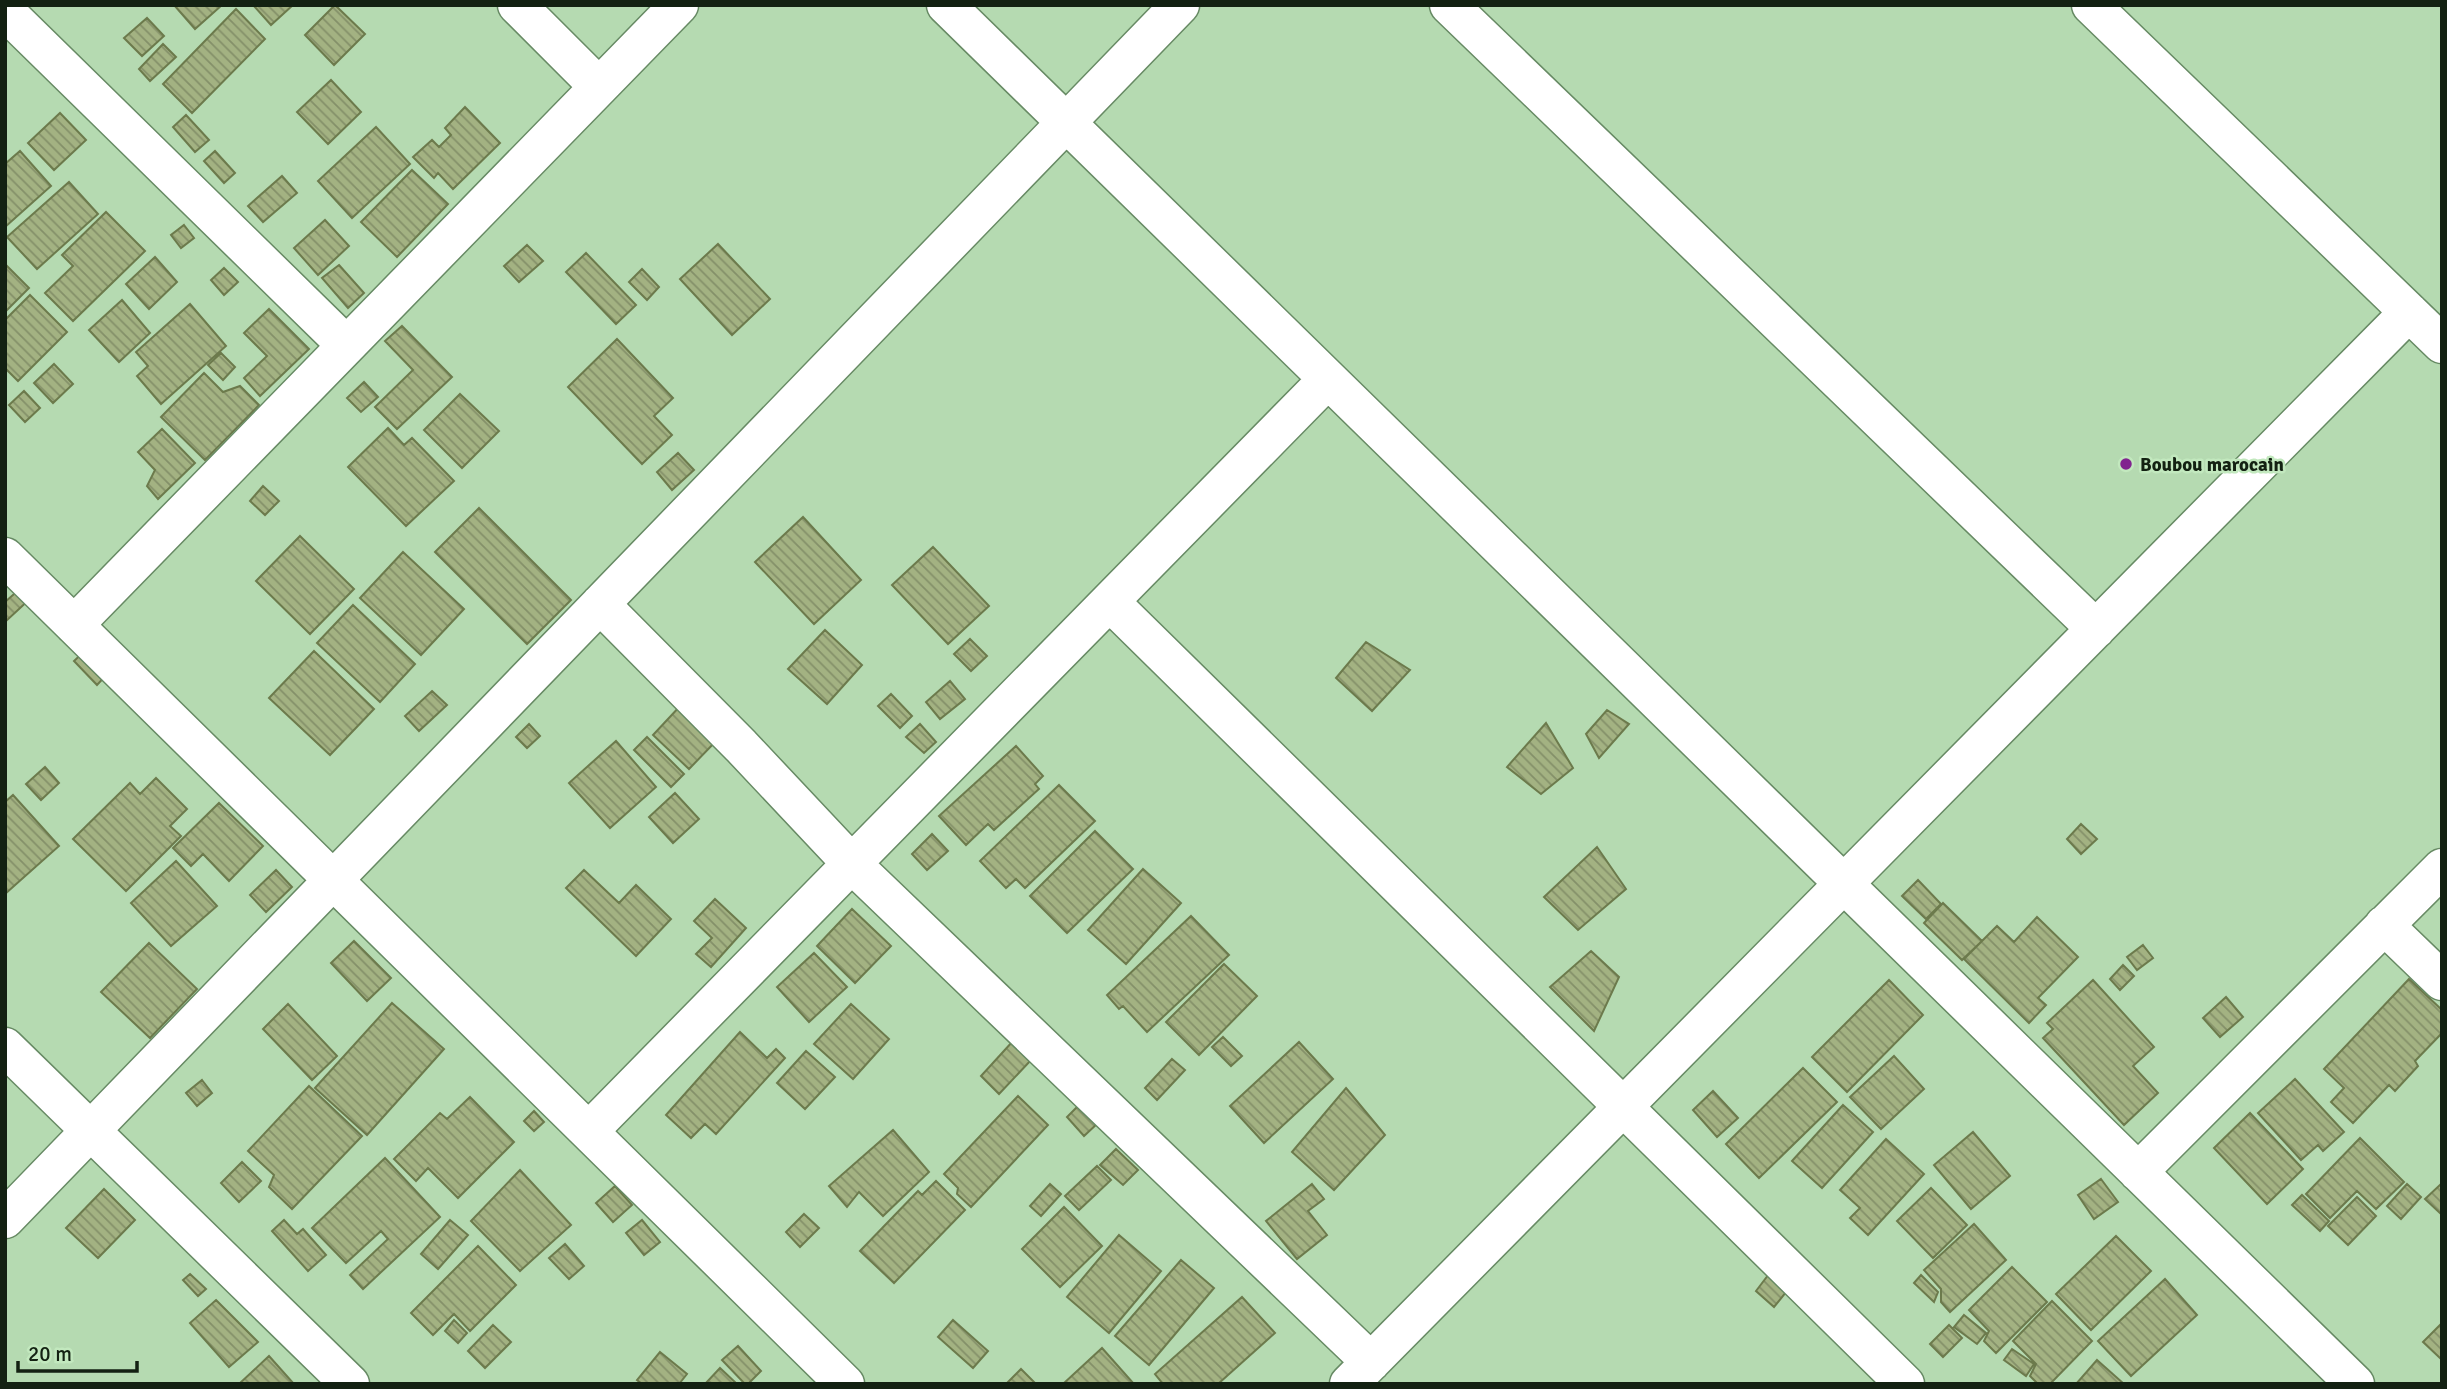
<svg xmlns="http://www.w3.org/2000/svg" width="2447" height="1389" viewBox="0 0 2447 1389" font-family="Signika,sans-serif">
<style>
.building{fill:url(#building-back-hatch);stroke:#6c7a4c;stroke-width:2}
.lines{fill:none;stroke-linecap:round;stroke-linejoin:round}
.minor-casing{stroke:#678a64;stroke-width:41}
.minor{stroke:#fff;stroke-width:38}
.poi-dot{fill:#81238f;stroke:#c2e8be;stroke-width:2.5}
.labels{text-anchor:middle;stroke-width:5;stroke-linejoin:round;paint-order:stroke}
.poi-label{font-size:19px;font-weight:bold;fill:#132112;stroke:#c2e8be;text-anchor:start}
</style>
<defs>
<pattern id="building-back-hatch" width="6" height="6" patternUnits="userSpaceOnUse" patternTransform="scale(1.75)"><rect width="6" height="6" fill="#a3b282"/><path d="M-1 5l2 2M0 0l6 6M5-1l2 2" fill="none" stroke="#849069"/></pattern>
</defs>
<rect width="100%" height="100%" fill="#b5dab1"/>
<!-- building -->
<path class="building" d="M 174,5 L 222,5 L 195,29 Z
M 253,5 L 293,5 L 271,25 Z
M 335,5 L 365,34 L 334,65 L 305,35 Z
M 236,9 L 265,39 L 192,113 L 163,84 Z
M 147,18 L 164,36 L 142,56 L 124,38 Z
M 163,44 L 176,57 L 150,81 L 139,69 Z
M 331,80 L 361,112 L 328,144 L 297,112 Z
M 465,107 L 500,143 L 453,189 L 438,173 L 434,178 L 413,157 L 432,140 L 439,147 L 451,135 L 445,128 Z
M 60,113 L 86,140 L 54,170 L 28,143 Z
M 186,115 L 209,140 L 195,152 L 173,127 Z
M 376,127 L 410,164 L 352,218 L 318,181 Z
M 20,151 L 51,186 L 5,227 L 5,164 Z
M 215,151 L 235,173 L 224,183 L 204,161 Z
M 412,170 L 448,204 L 397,257 L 361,222 Z
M 282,176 L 297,193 L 263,222 L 248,206 Z
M 69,182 L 98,214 L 37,269 L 7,237 Z
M 106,212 L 145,251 L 73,321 L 45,293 L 73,266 L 62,255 Z
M 325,220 L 349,246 L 318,275 L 294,248 Z
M 184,225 L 194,238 L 181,248 L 171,235 Z
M 718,244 L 770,299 L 732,335 L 680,279 Z
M 527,245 L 543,261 L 519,282 L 504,266 Z
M 586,253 L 636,305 L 616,324 L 566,272 Z
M 155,257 L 177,282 L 149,309 L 126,284 Z
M 5,264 L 29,288 L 5,312 Z
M 339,265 L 364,293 L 348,308 L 322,278 Z
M 224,268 L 238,282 L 224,295 L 211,280 Z
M 642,269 L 659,287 L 647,300 L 629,282 Z
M 30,295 L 67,332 L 18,381 L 5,368 L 5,320 Z
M 122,300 L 150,333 L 119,362 L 89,330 Z
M 190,304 L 226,346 L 161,404 L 137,376 L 148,366 L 136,352 Z
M 269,309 L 309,349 L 260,396 L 244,378 L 267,356 L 244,333 Z
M 402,326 L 452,377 L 397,429 L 375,407 L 413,370 L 385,341 Z
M 617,339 L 673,398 L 654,416 L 672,435 L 642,464 L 568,387 Z
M 221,353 L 235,367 L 223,380 L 208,365 Z
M 54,364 L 73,384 L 53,403 L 34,383 Z
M 204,373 L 223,392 L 240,386 L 259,405 L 205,460 L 161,417 Z
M 364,382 L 378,397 L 361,412 L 347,398 Z
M 24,391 L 40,408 L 25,422 L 9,405 Z
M 460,394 L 499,431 L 462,468 L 424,430 Z
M 388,428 L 404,445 L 412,438 L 454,481 L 406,526 L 348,467 Z
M 162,429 L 195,463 L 158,499 L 147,486 L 155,470 L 138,452 Z
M 678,453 L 694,470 L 672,490 L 657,472 Z
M 263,486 L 279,501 L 265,515 L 250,501 Z
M 479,508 L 571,600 L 527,644 L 435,552 Z
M 803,517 L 861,580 L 814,624 L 755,562 Z
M 300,536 L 354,589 L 310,634 L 256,581 Z
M 933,547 L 989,606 L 948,644 L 892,585 Z
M 403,552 L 464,609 L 421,655 L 360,598 Z
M 22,587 L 32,597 L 5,622 L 5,602 Z
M 353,605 L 415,664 L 380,702 L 317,643 Z
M 825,630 L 862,665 L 827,704 L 788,669 Z
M 970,639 L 987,656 L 971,671 L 954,654 Z
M 1366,642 L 1410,670 L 1372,711 L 1336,678 Z
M 88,648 L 110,671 L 97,685 L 74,661 Z
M 314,651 L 374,709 L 330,755 L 269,698 Z
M 950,681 L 965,699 L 940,719 L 926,702 Z
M 432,691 L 447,705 L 419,731 L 405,716 Z
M 891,694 L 912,716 L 900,728 L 878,706 Z
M 682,704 L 718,739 L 689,769 L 653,735 Z
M 1607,710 L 1629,724 L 1599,758 L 1586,734 Z
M 1546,723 L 1573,768 L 1541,794 L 1507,767 Z
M 529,724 L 540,736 L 527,748 L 516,737 Z
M 920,724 L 936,742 L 924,753 L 906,737 Z
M 647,737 L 684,774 L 671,787 L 634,750 Z
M 616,741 L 656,787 L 610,828 L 569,783 Z
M 1016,746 L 1043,776 L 1035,784 L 1039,789 L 994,830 L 988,824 L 966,845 L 939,816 Z
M 45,767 L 59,783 L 41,800 L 26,784 Z
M 156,778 L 187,809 L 170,826 L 181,836 L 126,891 L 73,839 L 130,783 L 140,794 Z
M 1059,785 L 1095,821 L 1025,888 L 1016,879 L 1006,888 L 980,861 Z
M 675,793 L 699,819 L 673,843 L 649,817 Z
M 13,795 L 59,846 L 5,894 L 5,802 Z
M 219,803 L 263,846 L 229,881 L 203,854 L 191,866 L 173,848 Z
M 2081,824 L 2097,839 L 2081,854 L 2067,839 Z
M 1095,831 L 1133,869 L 1067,933 L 1030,896 Z
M 932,834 L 948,851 L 927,870 L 912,854 Z
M 1597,847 L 1626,889 L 1578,930 L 1544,897 Z
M 176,861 L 217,906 L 171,946 L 131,903 Z
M 1143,869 L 1181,903 L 1126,964 L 1088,930 Z
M 276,870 L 292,887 L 266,912 L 250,895 Z
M 584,870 L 619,903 L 636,885 L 671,919 L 636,956 L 566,888 Z
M 1918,880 L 1941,904 L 1926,919 L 1902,896 Z
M 715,899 L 746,928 L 711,967 L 696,954 L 712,938 L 694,921 Z
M 1943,903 L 1982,941 L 1962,960 L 1924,923 Z
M 852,909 L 891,946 L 855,983 L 817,946 Z
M 1191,916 L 1229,955 L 1147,1032 L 1123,1006 L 1119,1009 L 1107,995 Z
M 2037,917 L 2078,957 L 2038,998 L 2046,1005 L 2029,1023 L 1964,959 L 1997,926 L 2014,942 Z
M 354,941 L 391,978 L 367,1001 L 331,963 Z
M 149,943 L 197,989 L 150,1038 L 101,992 Z
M 2143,945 L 2153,958 L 2137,970 L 2127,957 Z
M 1591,951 L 1619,977 L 1594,1031 L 1550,987 Z
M 814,953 L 847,987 L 809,1022 L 777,987 Z
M 1224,964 L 1257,996 L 1199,1055 L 1166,1022 Z
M 2123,965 L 2134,976 L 2120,990 L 2110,979 Z
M 2409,979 L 2442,1010 L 2442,1033 L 2415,1061 L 2418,1066 L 2395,1091 L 2389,1085 L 2353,1123 L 2331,1102 L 2344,1088 L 2324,1069 Z
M 1889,980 L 1923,1015 L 1847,1092 L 1812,1057 Z
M 2093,980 L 2154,1047 L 2133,1066 L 2158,1093 L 2124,1125 L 2043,1038 L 2053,1029 L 2047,1023 Z
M 2226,997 L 2243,1017 L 2220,1037 L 2203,1018 Z
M 392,1003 L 444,1049 L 367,1135 L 315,1088 Z
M 288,1004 L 337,1056 L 312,1080 L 263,1029 Z
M 851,1004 L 889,1039 L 853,1079 L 814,1044 Z
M 740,1032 L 767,1058 L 776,1049 L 785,1058 L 716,1134 L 705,1124 L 691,1138 L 666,1115 Z
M 1223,1037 L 1242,1056 L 1231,1066 L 1212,1047 Z
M 1013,1041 L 1032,1059 L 999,1094 L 981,1076 Z
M 1299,1042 L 1333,1079 L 1264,1143 L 1230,1106 Z
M 806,1051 L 835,1077 L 805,1109 L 777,1083 Z
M 1894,1056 L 1924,1089 L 1881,1129 L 1850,1097 Z
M 1172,1059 L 1185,1070 L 1157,1100 L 1145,1088 Z
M 1803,1068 L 1837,1102 L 1759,1178 L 1726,1144 Z
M 2295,1079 L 2344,1132 L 2323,1151 L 2318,1145 L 2301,1160 L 2258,1113 Z
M 202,1080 L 212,1093 L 197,1106 L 186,1093 Z
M 309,1086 L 362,1136 L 292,1209 L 269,1187 L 274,1175 L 248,1151 Z
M 1346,1088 L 1385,1135 L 1334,1190 L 1292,1152 Z
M 1713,1091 L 1738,1118 L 1717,1137 L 1693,1110 Z
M 1018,1096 L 1048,1125 L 971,1207 L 957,1194 L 958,1188 L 944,1174 Z
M 470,1097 L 514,1142 L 458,1198 L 428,1168 L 416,1181 L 394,1159 L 440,1113 L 447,1119 Z
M 1080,1104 L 1098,1123 L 1084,1136 L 1067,1117 Z
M 1843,1105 L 1873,1132 L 1822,1188 L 1792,1161 Z
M 534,1111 L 544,1122 L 534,1131 L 524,1121 Z
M 2250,1113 L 2303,1169 L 2267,1204 L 2214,1148 Z
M 893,1130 L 929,1172 L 883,1216 L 859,1192 L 847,1207 L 829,1186 Z
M 1973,1132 L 2010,1176 L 1971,1209 L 1934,1165 Z
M 2360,1138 L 2404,1182 L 2376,1209 L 2357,1191 L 2330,1218 L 2306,1194 Z
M 1886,1139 L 1924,1174 L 1868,1235 L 1850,1218 L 1860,1208 L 1840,1190 Z
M 1116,1149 L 1138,1170 L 1123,1185 L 1100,1165 Z
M 385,1158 L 440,1217 L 363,1289 L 350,1275 L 388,1239 L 381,1231 L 346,1263 L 312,1228 Z
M 242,1162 L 261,1181 L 239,1202 L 221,1183 Z
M 1097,1166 L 1111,1180 L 1079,1210 L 1065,1196 Z
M 520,1170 L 571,1225 L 520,1271 L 471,1221 Z
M 2101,1179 L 2118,1202 L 2094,1219 L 2078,1195 Z
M 936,1181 L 965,1210 L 894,1283 L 860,1251 L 918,1191 L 922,1195 Z
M 2442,1183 L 2442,1215 L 2425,1199 Z
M 1050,1184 L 1061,1194 L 1041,1216 L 1030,1206 Z
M 1312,1184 L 1324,1199 L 1308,1211 L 1327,1235 L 1297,1259 L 1266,1221 Z
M 2407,1184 L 2421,1197 L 2401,1219 L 2387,1206 Z
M 615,1186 L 632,1205 L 613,1222 L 596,1203 Z
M 1931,1188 L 1967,1225 L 1933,1258 L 1897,1221 Z
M 104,1189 L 135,1220 L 98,1258 L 66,1228 Z
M 2302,1195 L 2329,1221 L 2320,1231 L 2292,1205 Z
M 2357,1197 L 2376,1216 L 2348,1245 L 2328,1226 Z
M 1064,1207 L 1102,1246 L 1060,1287 L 1022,1249 Z
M 804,1214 L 819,1228 L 800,1247 L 786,1232 Z
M 284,1220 L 297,1234 L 303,1229 L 326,1255 L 308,1271 L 272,1231 Z
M 450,1220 L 468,1235 L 438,1269 L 421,1254 Z
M 642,1220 L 660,1242 L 644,1255 L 626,1233 Z
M 1974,1224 L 2006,1260 L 1950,1312 L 1941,1302 L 1941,1289 L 1924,1270 Z
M 1119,1235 L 1161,1271 L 1109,1333 L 1067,1297 Z
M 2116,1236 L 2151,1271 L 2091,1330 L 2056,1294 Z
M 565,1244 L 584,1266 L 569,1279 L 549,1258 Z
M 478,1246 L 516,1285 L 470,1331 L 454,1314 L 433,1335 L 411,1313 Z
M 1181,1260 L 1214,1288 L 1149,1365 L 1115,1336 Z
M 2012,1267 L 2047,1302 L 1996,1353 L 1984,1341 L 1989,1331 L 1969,1310 Z
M 1772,1270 L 1791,1286 L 1774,1307 L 1756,1291 Z
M 190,1274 L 206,1289 L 198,1296 L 183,1280 Z
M 1921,1275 L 1938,1292 L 1934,1302 L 1914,1283 Z
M 2165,1279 L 2197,1315 L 2131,1376 L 2098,1341 Z
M 1242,1297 L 1275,1333 L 1218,1384 L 1163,1384 L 1155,1374 Z
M 216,1300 L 258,1342 L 229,1367 L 190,1323 Z
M 2052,1301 L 2092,1341 L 2050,1384 L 2038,1384 L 2030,1376 L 2036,1364 L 2013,1341 Z
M 1964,1315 L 1986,1333 L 1977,1344 L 1954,1327 Z
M 454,1320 L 467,1333 L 458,1343 L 445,1331 Z
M 953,1320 L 988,1351 L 973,1368 L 938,1337 Z
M 2442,1323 L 2442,1360 L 2423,1342 Z
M 493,1325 L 511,1342 L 485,1368 L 468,1351 Z
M 1949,1325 L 1962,1338 L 1943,1357 L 1930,1344 Z
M 738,1346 L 761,1371 L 748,1384 L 745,1384 L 722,1360 Z
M 1102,1348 L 1134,1384 L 1063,1384 Z
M 2012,1349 L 2034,1364 L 2026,1376 L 2004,1360 Z
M 660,1352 L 687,1374 L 679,1384 L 642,1384 L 637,1380 Z
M 269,1356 L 294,1384 L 239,1384 Z
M 2097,1360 L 2124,1384 L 2076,1384 Z
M 720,1368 L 737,1384 L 705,1384 Z
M 1021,1369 L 1036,1384 L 1006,1384 Z"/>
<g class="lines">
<!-- minor casing -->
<g class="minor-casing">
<path id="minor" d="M 517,5 L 599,87
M 946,5 L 2355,1384
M 1449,5 L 2096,629
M 2091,5 L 2442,344
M 5,11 L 346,345
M 5,557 L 845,1384
M 1110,602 L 1905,1384
M 600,604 L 741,746 L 852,864 L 1371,1362
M 74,625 L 679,5
M 2384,925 L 2442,981
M 5,1047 L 350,1384
M 589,1131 L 1328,379
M 2138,1172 L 2442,868
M 5,1219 L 1180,5
M 1349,1384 L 2409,312"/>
</g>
<!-- minor -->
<use href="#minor" class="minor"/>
</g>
<!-- markers -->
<circle class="poi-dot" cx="2126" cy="464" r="7"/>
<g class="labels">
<!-- poi labels -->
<g class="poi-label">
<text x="2140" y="471">Boubou marocain</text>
</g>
</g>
<!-- border -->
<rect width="2447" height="1389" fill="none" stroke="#132112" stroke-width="14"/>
<!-- scale -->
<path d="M18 1361v10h119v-10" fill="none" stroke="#132112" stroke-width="3.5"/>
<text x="28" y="1361" font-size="21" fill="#132112" stroke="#c2e8be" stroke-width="5" paint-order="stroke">20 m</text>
</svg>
